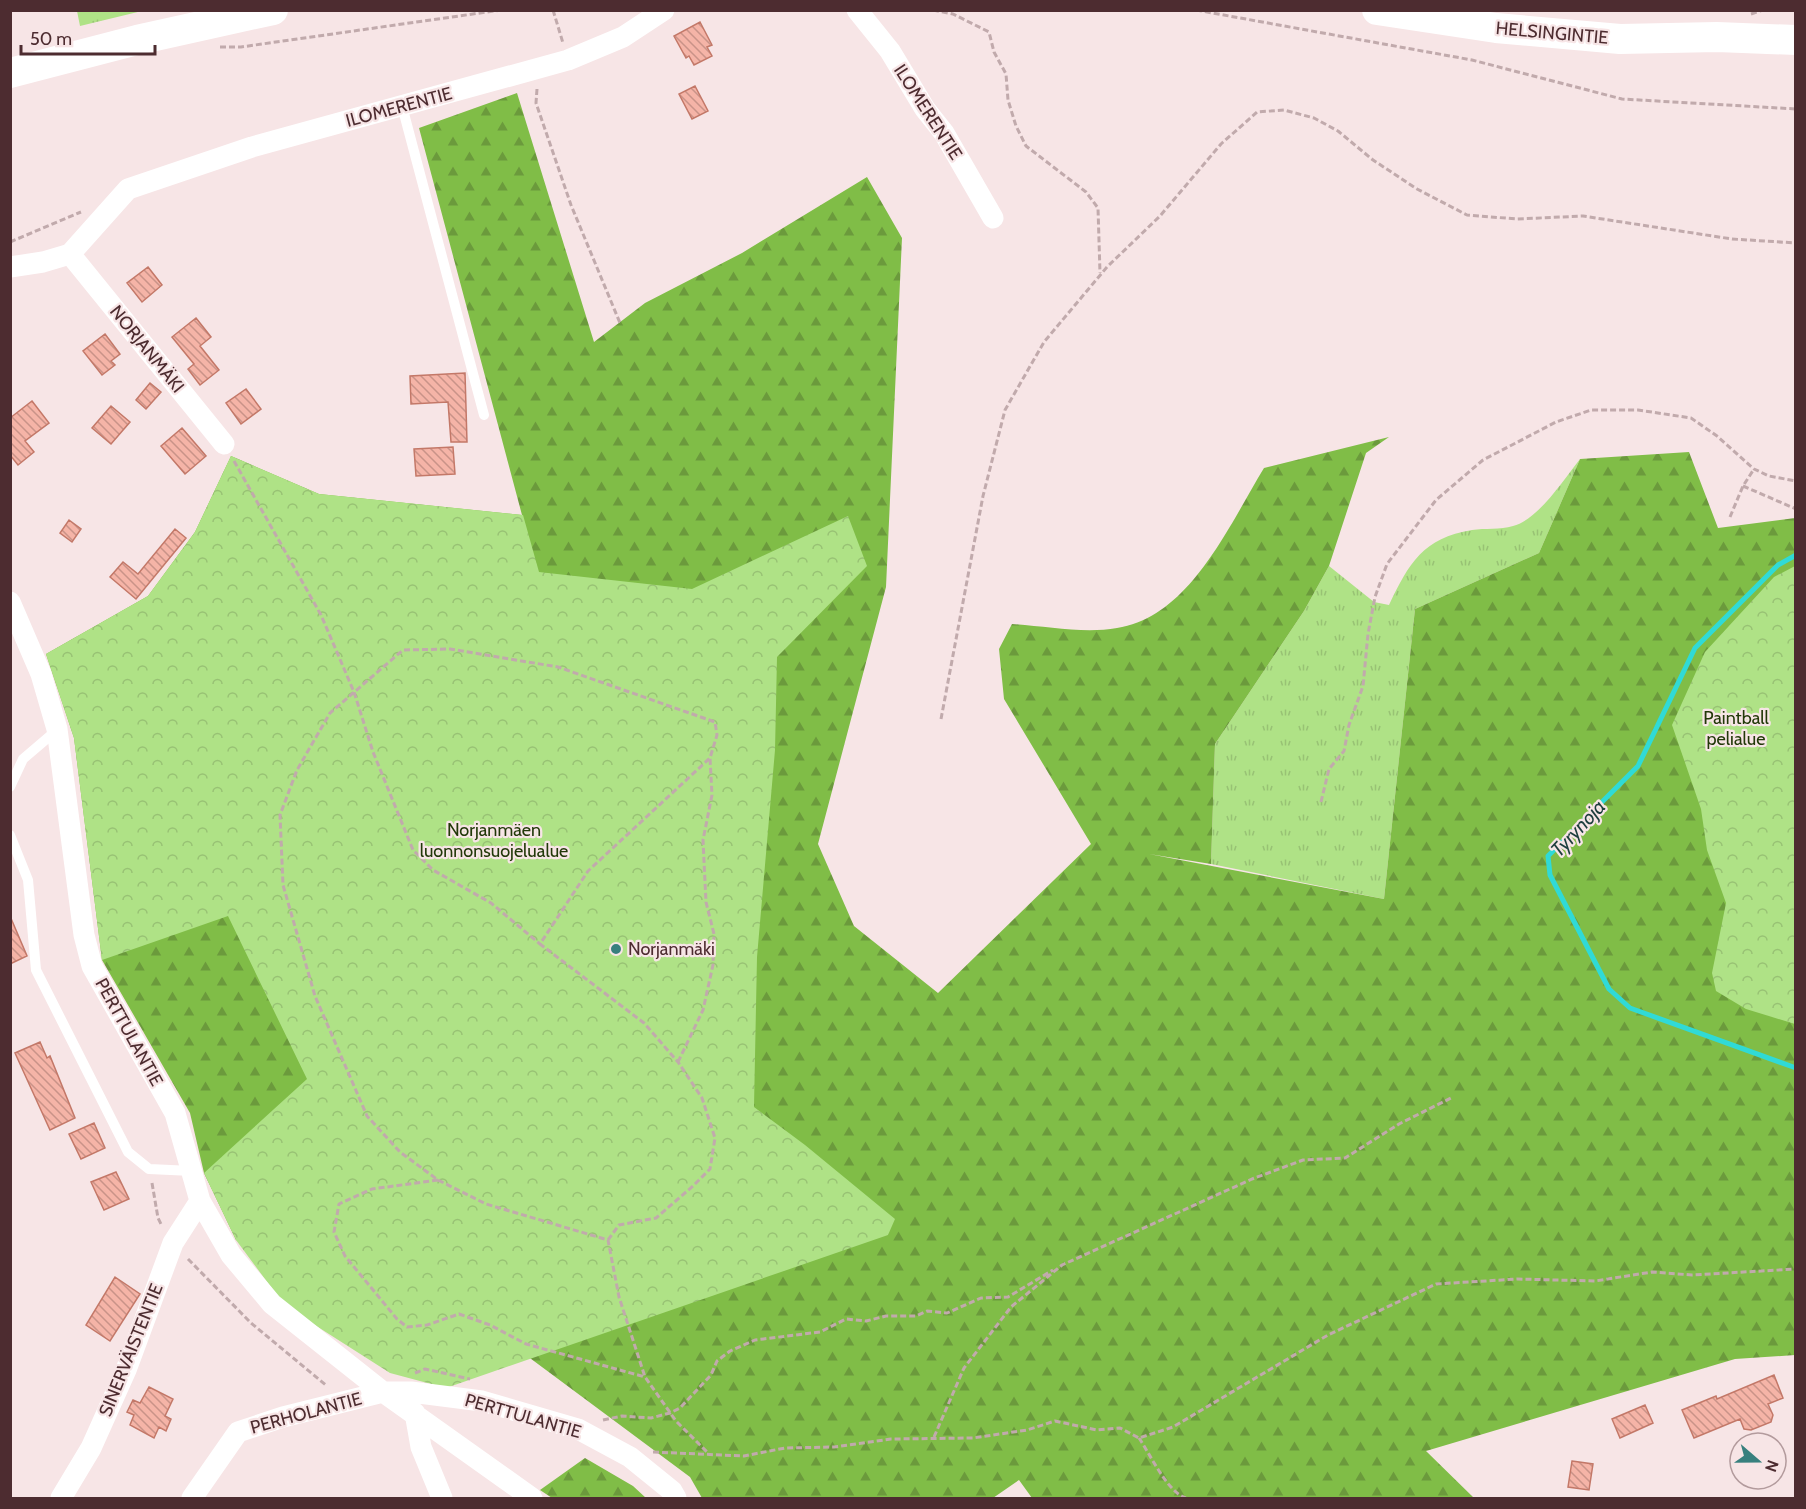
<svg xmlns="http://www.w3.org/2000/svg" width="1806" height="1509" viewBox="0 0 1806 1509" font-family="Cabin,sans-serif">
<style>
.grass{fill:url(#grass-tufts)}
.forest{fill:url(#forest-firs)}
.park{fill:url(#park-crowns)}
.lines{fill:none;stroke-linecap:round;stroke-linejoin:round}
.stream{stroke:#30dad6;stroke-width:5}
.building{fill:url(#building-back-hatch);stroke:#c37868;stroke-width:1.5}
.path{stroke:#c1aaac;stroke-width:3;stroke-dasharray:6 3;stroke-linecap:butt}
.service{stroke:#fff;stroke-width:10}
.minor{stroke:#fff;stroke-width:21}
.secondary{stroke:#fff;stroke-width:30}
.poi-dot{fill:#38807e;stroke:#f7e5e6;stroke-width:2}
.labels{text-anchor:middle;stroke-width:4.5;stroke-linejoin:round;paint-order:stroke}
.street-label{font-size:18px;fill:#4d2c30;stroke:#f7e5e6}
.park-label{font-size:18px;fill:#223909;stroke:#f7e5e6}
.poi-label{font-size:18px;fill:#4d2c30;stroke:#f7e5e6;text-anchor:start}
.water-label{font-size:20px;font-style:italic;fill:#1d3e3d;stroke:#f7e5e6}
</style>
<defs>
<pattern id="grass-tufts" width="24" height="20" patternUnits="userSpaceOnUse" patternTransform="scale(1.5)"><rect width="24" height="20" fill="#afe286"/><path d="M3 7l-1-3M5 7V3M7 7l1-3M15 17l-1-3M17 17v-4M19 17l1-3" fill="none" stroke="#98c274"/></pattern>
<pattern id="forest-firs" width="22" height="20" patternUnits="userSpaceOnUse" patternTransform="scale(1.5)"><rect width="22" height="20" fill="#80bd47"/><path d="M5 1l3.5 6h-7zM16 11l3.5 6h-7z" fill="#6b9a3c"/></pattern>
<pattern id="park-crowns" width="20" height="18" patternUnits="userSpaceOnUse" patternTransform="scale(1.5)"><rect width="20" height="18" fill="#afe286"/><path d="M2 6a3 3 0 1 1 6 0M12 15a3 3 0 1 1 6 0" fill="none" stroke="#98c274"/></pattern>
<pattern id="building-back-hatch" width="6" height="6" patternUnits="userSpaceOnUse" patternTransform="scale(1.5)"><rect width="6" height="6" fill="#f5b4a7"/><path d="M-1 5l2 2M0 0l6 6M5-1l2 2" fill="none" stroke="#c99388"/></pattern>
</defs>
<rect width="100%" height="100%" fill="#f7e5e6"/>
<!-- grass -->
<path class="grass" d="M 77,11 L 77,10 L 142,11 L 80,26 Z
M 1580,459 L 1539,553 L 1415,609 L 1384,899 L 1211,864 L 1215,744 L 1304,611 L 1329,566 L 1374,602 L 1389,605 C 1409,563 1423,538 1472,530 C 1485,528 1500,530 1513,526 C 1539,519 1564,479 1580,459 Z"/>
<!-- forest -->
<path class="forest" d="M 517,93 L 594,342 L 645,303 L 742,253 L 867,177 L 902,238 L 886,587 L 818,844 L 854,926 L 938,993 L 1091,844 L 1004,699 L 999,649 L 1012,624 C 1045,626 1084,634 1117,628 C 1190,617 1229,525 1264,468 L 1389,437 L 1366,453 L 1329,566 L 1304,611 L 1215,744 L 1211,864 L 1149,854 L 1384,899 L 1415,609 L 1539,553 L 1580,459 L 1689,452 L 1718,528 L 1795,518 L 1795,1355 L 1735,1359 L 1426,1451 L 1474,1498 L 1032,1498 L 1019,1480 L 993,1498 L 702,1498 L 690,1477 L 507,1341 L 236,1240 L 204,1173 L 190,1113 L 102,960 L 74,738 L 46,654 L 148,596 L 195,532 L 231,456 L 319,494 L 522,515 L 419,128 Z
M 585,1458 L 633,1486 L 646,1498 L 552,1498 L 540,1490 Z"/>
<!-- park -->
<path class="park" d="M 231,456 L 319,494 L 523,515 L 539,572 L 692,589 L 848,516 L 867,566 L 777,657 L 775,750 L 757,957 L 754,1107 L 805,1145 L 895,1219 L 888,1235 L 446,1388 L 390,1373 L 285,1306 L 236,1240 L 204,1173 L 307,1079 L 228,916 L 102,960 L 74,738 L 46,654 L 148,596 L 195,532 Z
M 1795,566 L 1795,1024 L 1746,1009 L 1716,991 L 1712,973 L 1726,903 L 1707,850 L 1701,809 L 1672,725 L 1705,652 L 1774,577 Z"/>
<g class="lines">
<!-- stream -->
<path class="stream" d="M 1796,555 L 1778,565 L 1695,648 L 1638,766 L 1548,856 L 1550,875 L 1609,989 L 1630,1008 L 1796,1068"/>
</g>
<!-- building -->
<path class="building" d="M 700,22 L 712,45 L 707,47 L 712,56 L 694,65 L 689,56 L 686,58 L 674,36 Z
M 695,86 L 708,111 L 692,119 L 679,94 Z
M 148,267 L 162,285 L 142,302 L 127,283 Z
M 196,318 L 211,337 L 200,346 L 219,370 L 200,385 L 188,369 L 194,364 L 172,337 Z
M 105,334 L 120,354 L 111,361 L 115,365 L 102,375 L 83,351 Z
M 465,373 L 467,442 L 451,442 L 448,402 L 411,404 L 410,376 Z
M 150,383 L 161,392 L 146,409 L 136,400 Z
M 246,389 L 261,409 L 241,424 L 226,403 Z
M 32,401 L 49,423 L 25,441 L 34,452 L 18,465 L 10,455 L 10,418 Z
M 111,406 L 130,422 L 111,444 L 92,428 Z
M 182,428 L 206,456 L 185,474 L 161,446 Z
M 453,447 L 455,474 L 416,476 L 414,449 Z
M 69,520 L 81,529 L 72,542 L 60,533 Z
M 175,529 L 186,538 L 136,599 L 110,577 L 123,562 L 138,574 Z
M 10,916 L 27,956 L 10,964 Z
M 40,1042 L 47,1058 L 50,1056 L 75,1118 L 50,1130 L 15,1053 Z
M 94,1123 L 105,1148 L 81,1159 L 69,1134 Z
M 116,1172 L 129,1199 L 104,1210 L 91,1182 Z
M 115,1277 L 140,1294 L 110,1341 L 86,1325 Z
M 1774,1375 L 1783,1398 L 1768,1404 L 1773,1415 L 1771,1422 L 1751,1430 L 1744,1429 L 1740,1419 L 1694,1438 L 1682,1410 L 1716,1396 L 1717,1399 Z
M 149,1387 L 173,1399 L 165,1416 L 171,1419 L 166,1431 L 159,1427 L 154,1438 L 130,1425 L 134,1415 L 127,1412 L 133,1400 L 140,1403 Z
M 1645,1405 L 1653,1423 L 1620,1438 L 1612,1419 Z
M 1572,1461 L 1593,1464 L 1589,1490 L 1568,1487 Z"/>
<g class="lines">
<!-- path -->
<path class="path" d="M 553,10 L 563,43
M 933,10 L 953,14 L 989,32 L 994,52 L 1006,74 L 1008,100 L 1016,126 L 1026,146 L 1086,192 L 1098,208 L 1100,273
M 1196,10 L 1472,60 L 1622,99 L 1796,109
M 1751,14 L 1763,10
M 220,47 L 241,47 L 501,10
M 537,89 L 536,103 L 571,205 L 620,323
M 10,242 L 81,212
M 234,461 L 321,615 L 354,692 L 373,752 L 413,850 L 433,870 L 491,903 L 540,944
M 1743,486 L 1796,509
M 1730,517 L 1743,486 L 1754,469
M 941,719 L 983,496 L 1005,410 L 1044,342 L 1107,267 L 1160,216 L 1221,144 L 1257,112 L 1284,110 L 1314,118 L 1338,131 L 1373,160 L 1417,189 L 1467,215 L 1517,219 L 1583,216 L 1732,239 L 1796,243
M 1321,802 L 1329,769 L 1344,751 L 1349,725 L 1363,686 L 1368,634 L 1375,597 L 1387,564 L 1436,500 L 1483,460 L 1556,422 L 1591,410 L 1638,410 L 1691,418 L 1717,436 L 1754,469 L 1769,476 L 1796,481
M 678,1062 L 703,1010 L 713,965 L 714,934 L 706,902 L 703,840 L 712,795 L 710,758
M 438,1180 L 372,1189 L 339,1204 L 334,1232 L 345,1256 L 397,1319 L 407,1327 L 427,1325 L 459,1314 L 490,1325 L 526,1344 L 645,1377
M 152,1183 L 158,1218 L 162,1226
M 608,1240 L 619,1225 L 656,1218 L 693,1186 L 710,1169 L 715,1138 L 702,1098 L 678,1062 L 644,1023 L 540,944 L 588,871 L 710,758 L 717,735 L 715,722 L 558,667 L 450,649 L 403,650 L 330,713 L 297,770 L 280,815 L 283,885 L 315,996 L 367,1116 L 400,1152 L 438,1180 L 486,1204 L 608,1240 L 619,1297 L 645,1377 L 676,1421 L 707,1452
M 188,1259 L 251,1323 L 327,1386
M 415,1373 L 425,1369 L 470,1379
M 603,1420 L 622,1416 L 651,1418 L 670,1413 L 680,1408 L 711,1375 L 717,1361 L 730,1351 L 755,1340 L 820,1332 L 846,1319 L 866,1321 L 886,1316 L 916,1316 L 927,1311 L 947,1313 L 981,1298 L 1008,1297 L 1053,1270
M 934,1437 L 964,1368 L 1011,1307 L 1062,1265 L 1252,1179 L 1303,1160 L 1345,1158 L 1399,1124 L 1451,1098
M 1139,1438 C 1150,1454 1168,1493 1186,1498
M 653,1452 L 744,1456 L 785,1448 L 834,1447 L 891,1439 L 973,1438 L 1027,1430 L 1055,1421 L 1097,1430 L 1120,1428 L 1139,1438 L 1173,1427 L 1328,1335 L 1436,1284 L 1517,1279 L 1595,1281 L 1652,1272 L 1692,1275 L 1796,1269"/>
<!-- service -->
<path class="service" d="M 402,106 L 484,415
M 10,787 L 23,759 L 57,730
M 10,835 L 28,880 L 36,970 L 128,1152 L 149,1169 L 192,1171"/>
<!-- minor -->
<path class="minor" d="M 857,10 L 890,51 L 925,109 L 944,133 L 993,218
M 70,254 L 224,444
M 10,267 L 43,262 L 70,254 L 128,189 L 252,147 L 568,60 L 623,37 L 664,10
M 10,602 L 41,674 L 57,729 L 84,935 L 92,966 L 175,1113 L 200,1201 L 231,1255 L 272,1304 L 383,1392 L 532,1498
M 415,1413 L 421,1447 L 442,1498
M 61,1498 L 91,1448 L 126,1370 L 173,1243 L 200,1201
M 192,1498 L 238,1432 L 283,1417 L 383,1392 L 411,1392 L 482,1401 L 578,1429 L 630,1457 L 672,1491 L 676,1498"/>
<!-- secondary -->
<path class="secondary" d="M 1377,10 L 1496,28 L 1620,39 L 1717,37 L 1796,40
M 10,73 L 137,40 L 273,10"/>
</g>
<!-- markers -->
<circle class="poi-dot" cx="616" cy="949" r="6"/>
<g class="labels">
<!-- street labels -->
<g class="street-label">
<text transform="translate(1552 33) rotate(5)" y="6">HELSINGINTIE</text>
<text transform="translate(399 107) rotate(-15)" y="6">ILOMERENTIE</text>
<text transform="translate(928 112) rotate(57)" y="6">ILOMERENTIE</text>
<text transform="translate(147 349) rotate(51)" y="6">NORJANMÄKI</text>
<text transform="translate(129 1032) rotate(61)" y="6">PERTTULANTIE</text>
<text transform="translate(131 1350) rotate(-68)" y="6">SINERVÄISTENTIE</text>
<text transform="translate(306 1413) rotate(-15)" y="6">PERHOLANTIE</text>
<text transform="translate(523 1416) rotate(16)" y="6">PERTTULANTIE</text>
</g>
<!-- park labels -->
<g class="park-label">
<text x="1736" y="724">Paintball<tspan x="1736" dy="21">pelialue</tspan></text>
<text x="494" y="836">Norjanmäen<tspan x="494" dy="21">luonnonsuojelualue</tspan></text>
</g>
<!-- poi labels -->
<g class="poi-label">
<text x="628" y="955">Norjanmäki</text>
</g>
<!-- water labels -->
<g class="water-label">
<text transform="translate(1578 828) rotate(-47)" y="7">Tyrynoja</text>
</g>
</g>
<!-- border -->
<rect width="1806" height="1509" fill="none" stroke="#4d2c30" stroke-width="24"/>
<!-- north arrow -->
<g transform="translate(1758 1461) rotate(110)"><circle r="28" fill="#f7e5e6" stroke="#b39b9d" stroke-width="1.5"/>
<path d="M0-4.5L10 22L0 15L-10 22Z" fill="#38807e"/>
<text y="-9" font-size="16" font-weight="bold" text-anchor="middle" fill="#4d2c30">N</text>
</g>
<!-- scale -->
<path d="M21 45v9h134v-9" fill="none" stroke="#4d2c30" stroke-width="3"/>
<text x="30" y="45" font-size="18" fill="#4d2c30" stroke="#f7e5e6" stroke-width="4.5" paint-order="stroke">50 m</text>
</svg>
